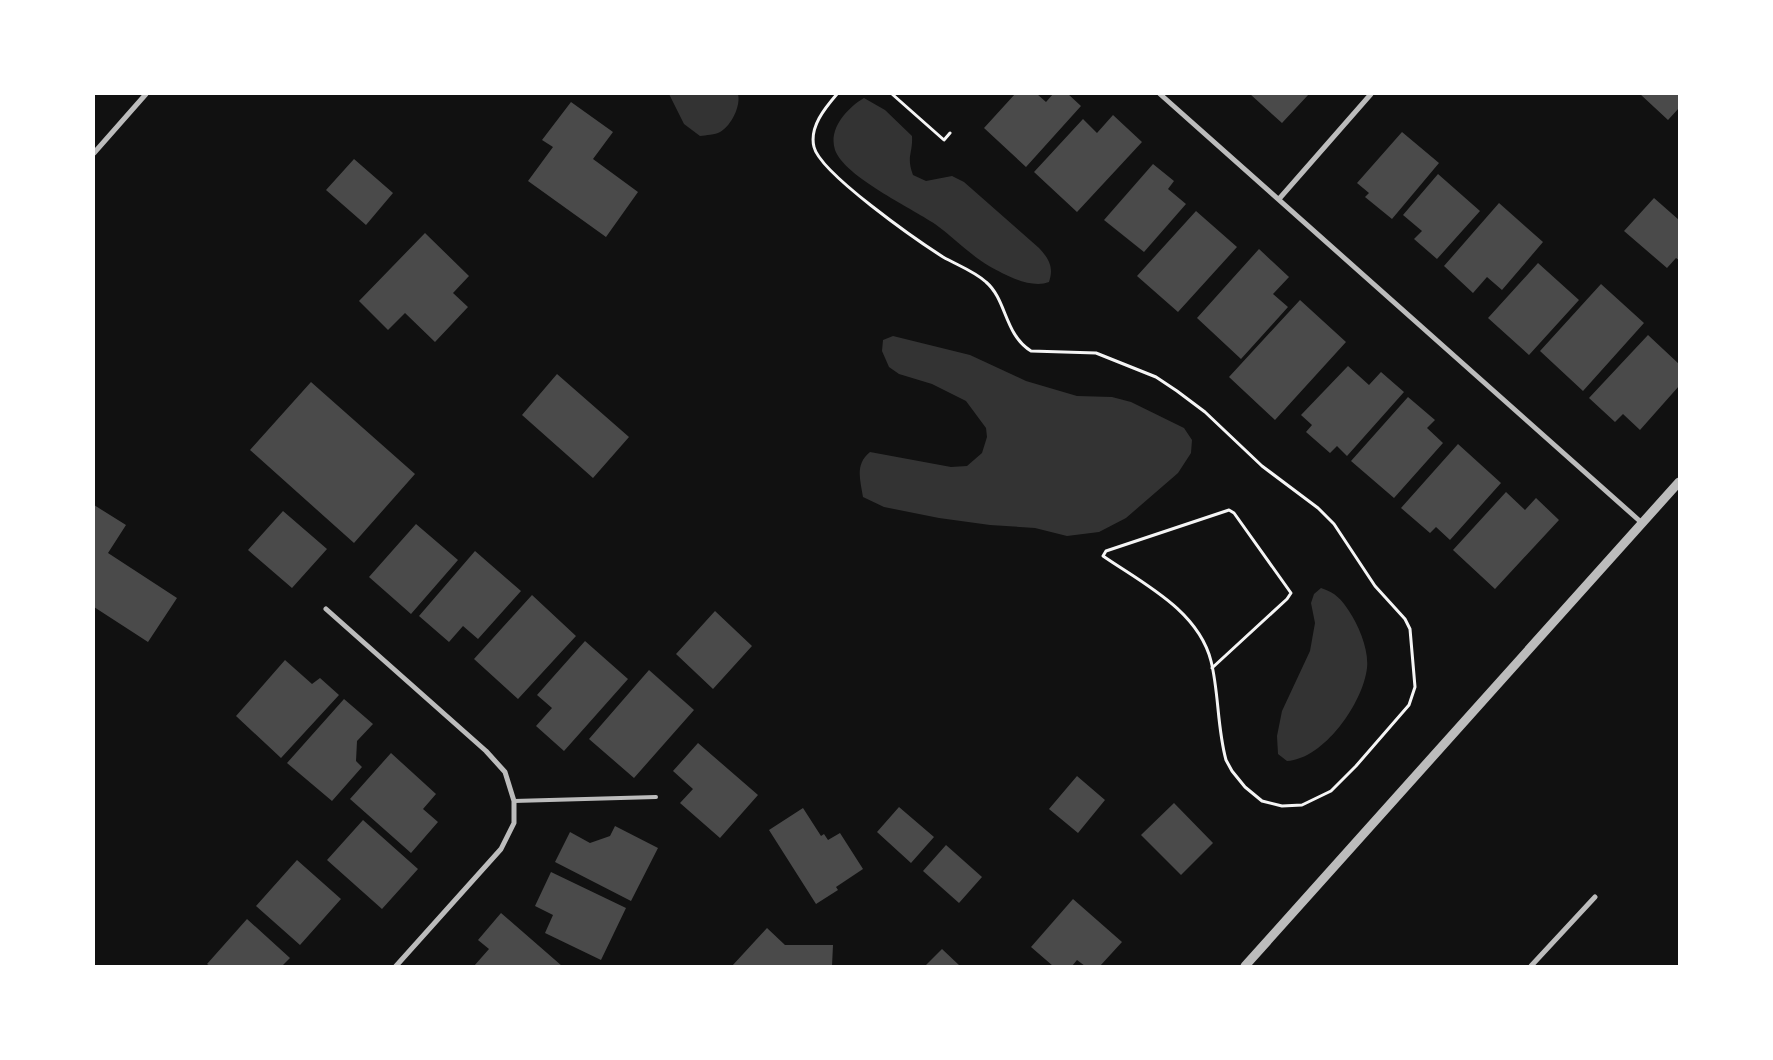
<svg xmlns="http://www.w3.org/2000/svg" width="1773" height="1060" viewBox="0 0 1773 1060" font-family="'Nunito Sans',sans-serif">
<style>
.water{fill:#333}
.building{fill:#4a4a4a}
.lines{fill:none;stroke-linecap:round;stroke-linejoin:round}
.path{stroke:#f5f5f5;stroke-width:3}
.service{stroke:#bcbcbc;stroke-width:4}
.minor{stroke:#bcbcbc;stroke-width:5}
.tertiary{stroke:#bcbcbc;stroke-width:9}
</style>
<rect width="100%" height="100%" fill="#111"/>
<!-- water -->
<path class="water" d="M 669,94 L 738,94 C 741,106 731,126 720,132 C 715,135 706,135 700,136 L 684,124 Z
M 864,98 L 885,110 L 912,136 C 913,154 906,156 913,175 L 926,181 L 952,176 L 964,182 L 1039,248 C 1049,259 1054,267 1049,282 C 1031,289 1005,275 989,266 C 969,254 953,237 935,224 C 910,207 845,177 835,150 C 828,129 847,108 864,98 Z
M 893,336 L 970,355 L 1026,381 L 1077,396 L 1112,397 L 1131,402 L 1184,428 L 1192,440 L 1191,453 L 1178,473 L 1126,518 L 1099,532 L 1067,536 L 1035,528 L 990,525 L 939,518 L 884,507 L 863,497 C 860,479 855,464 870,452 L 951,467 L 967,466 L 982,453 L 987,437 L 986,428 L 966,401 L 932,384 L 899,374 L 889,367 L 882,351 L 883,340 Z
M 1321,588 C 1336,593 1341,599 1349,611 C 1359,626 1369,650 1367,668 C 1363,703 1324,759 1287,761 L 1278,754 L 1277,736 L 1282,711 L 1310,651 L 1315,623 L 1311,603 L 1314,594 Z"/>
<!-- building -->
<path class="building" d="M 1015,94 L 1037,94 L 1046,102 L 1053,94 L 1068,94 L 1081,106 L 1026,167 L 984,128 Z
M 1250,94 L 1309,94 L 1282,123 Z
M 1640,94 L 1679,94 L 1679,108 L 1668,120 Z
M 571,102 L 613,132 L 593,159 L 638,192 L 606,237 L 528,181 L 553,147 L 542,140 Z
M 1113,115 L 1142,142 L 1077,212 L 1034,172 L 1083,119 L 1097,133 Z
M 1402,132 L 1439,163 L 1392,219 L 1365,197 L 1369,193 L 1357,183 Z
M 354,159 L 393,193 L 366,225 L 326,190 Z
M 1153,164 L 1174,181 L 1168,189 L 1186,204 L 1144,252 L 1104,220 Z
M 1438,174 L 1480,211 L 1437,259 L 1414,239 L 1422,231 L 1403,215 Z
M 1654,198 L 1679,220 L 1679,260 L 1676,258 L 1667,268 L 1624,231 Z
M 1499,203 L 1543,242 L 1502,290 L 1487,277 L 1473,293 L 1444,266 Z
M 1196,211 L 1237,247 L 1178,312 L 1137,276 Z
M 425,233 L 469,276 L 453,293 L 468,307 L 435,342 L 405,313 L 388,330 L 359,301 Z
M 1259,249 L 1289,277 L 1273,294 L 1288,307 L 1241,359 L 1197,318 Z
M 1538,263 L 1579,300 L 1529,355 L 1488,318 Z
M 1601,284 L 1644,323 L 1583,391 L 1540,351 Z
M 1300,300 L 1346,342 L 1275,420 L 1229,377 Z
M 1648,335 L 1679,364 L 1679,386 L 1640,430 L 1623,414 L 1615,422 L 1589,398 Z
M 1348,366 L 1369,385 L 1381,372 L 1404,392 L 1347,456 L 1337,446 L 1330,453 L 1306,432 L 1312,425 L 1301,415 Z
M 557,374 L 629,437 L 593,478 L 522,415 Z
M 311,382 L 415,474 L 354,543 L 250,450 Z
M 1408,397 L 1435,420 L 1427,428 L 1443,443 L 1394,498 L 1351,461 Z
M 1458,444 L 1501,483 L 1450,540 L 1436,527 L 1430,533 L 1401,508 Z
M 1506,492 L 1525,510 L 1536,498 L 1559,520 L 1495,589 L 1453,550 Z
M 94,505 L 126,525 L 108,553 L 177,598 L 148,642 L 94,607 Z
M 283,511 L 327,549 L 292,588 L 248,550 Z
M 416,524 L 458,560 L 411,614 L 369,577 Z
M 475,551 L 521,591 L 478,639 L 463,626 L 449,642 L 419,616 Z
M 532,595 L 576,636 L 518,699 L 474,659 Z
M 715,611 L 752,646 L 713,689 L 676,654 Z
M 585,641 L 628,679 L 564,751 L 536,726 L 552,708 L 537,695 Z
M 285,660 L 312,684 L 320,678 L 339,695 L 281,758 L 236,716 Z
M 649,670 L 694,710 L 634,778 L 589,739 Z
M 344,699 L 373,724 L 357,741 L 356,761 L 362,767 L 332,801 L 287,763 Z
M 698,743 L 758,795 L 720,838 L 680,803 L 693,789 L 673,771 Z
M 391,753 L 436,794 L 423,809 L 438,822 L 411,853 L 350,799 Z
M 1077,776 L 1105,800 L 1078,833 L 1049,809 Z
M 1174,803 L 1213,843 L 1181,875 L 1141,835 Z
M 899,807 L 934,837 L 911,863 L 877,832 Z
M 803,808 L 821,836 L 824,834 L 828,840 L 840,833 L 863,869 L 836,887 L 838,890 L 816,904 L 769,830 Z
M 363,820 L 418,869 L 382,909 L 327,860 Z
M 615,826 L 658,848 L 631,901 L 555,862 L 570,832 L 590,843 L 610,836 Z
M 946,845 L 982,877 L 959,903 L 923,871 Z
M 297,860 L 341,899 L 300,945 L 256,906 Z
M 551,872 L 626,908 L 601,960 L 545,933 L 553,915 L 535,906 Z
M 1073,899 L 1122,942 L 1100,966 L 1085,966 L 1077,960 L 1072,966 L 1053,966 L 1031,947 Z
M 501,913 L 562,966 L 474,966 L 489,949 L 478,940 Z
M 247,919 L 290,958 L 282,966 L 210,966 L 207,964 Z
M 767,928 L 785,945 L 833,945 L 832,966 L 732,966 Z
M 942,949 L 960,966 L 925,966 Z"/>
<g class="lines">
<!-- path -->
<path class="path" d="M 837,94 C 825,108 809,127 814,147 C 820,173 918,241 943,257 C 957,265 974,271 986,282 C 1007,300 1004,334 1031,351 L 1096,353 L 1156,377 L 1177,391 L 1205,412 L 1262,466 L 1318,508 L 1334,524 L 1375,586 L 1405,619 L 1410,629 L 1415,687 L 1409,705 L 1356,766 L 1331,791 L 1302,805 L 1282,806 L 1262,801 L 1245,787 L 1232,771 L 1226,760 C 1217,727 1219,693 1211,661 C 1198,610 1142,583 1103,556 L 1106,551 L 1229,510 L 1234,513 L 1291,593 L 1287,599 L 1212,668
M 892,94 L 944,140 L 950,133"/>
<!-- service -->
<path class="service" d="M 514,801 L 656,797"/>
<!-- minor -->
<path class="minor" d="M 1160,94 L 1642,523
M 94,153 L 146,94
M 1279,199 L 1371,94
M 326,609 L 486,751 L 505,772 L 514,801 L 514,823 L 501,849 L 396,966
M 1531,966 L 1595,897"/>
<!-- tertiary -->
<path class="tertiary" d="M 1245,966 L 1679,482"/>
</g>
<!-- border -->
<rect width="1773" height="1060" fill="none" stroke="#ffffff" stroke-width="190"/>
</svg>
